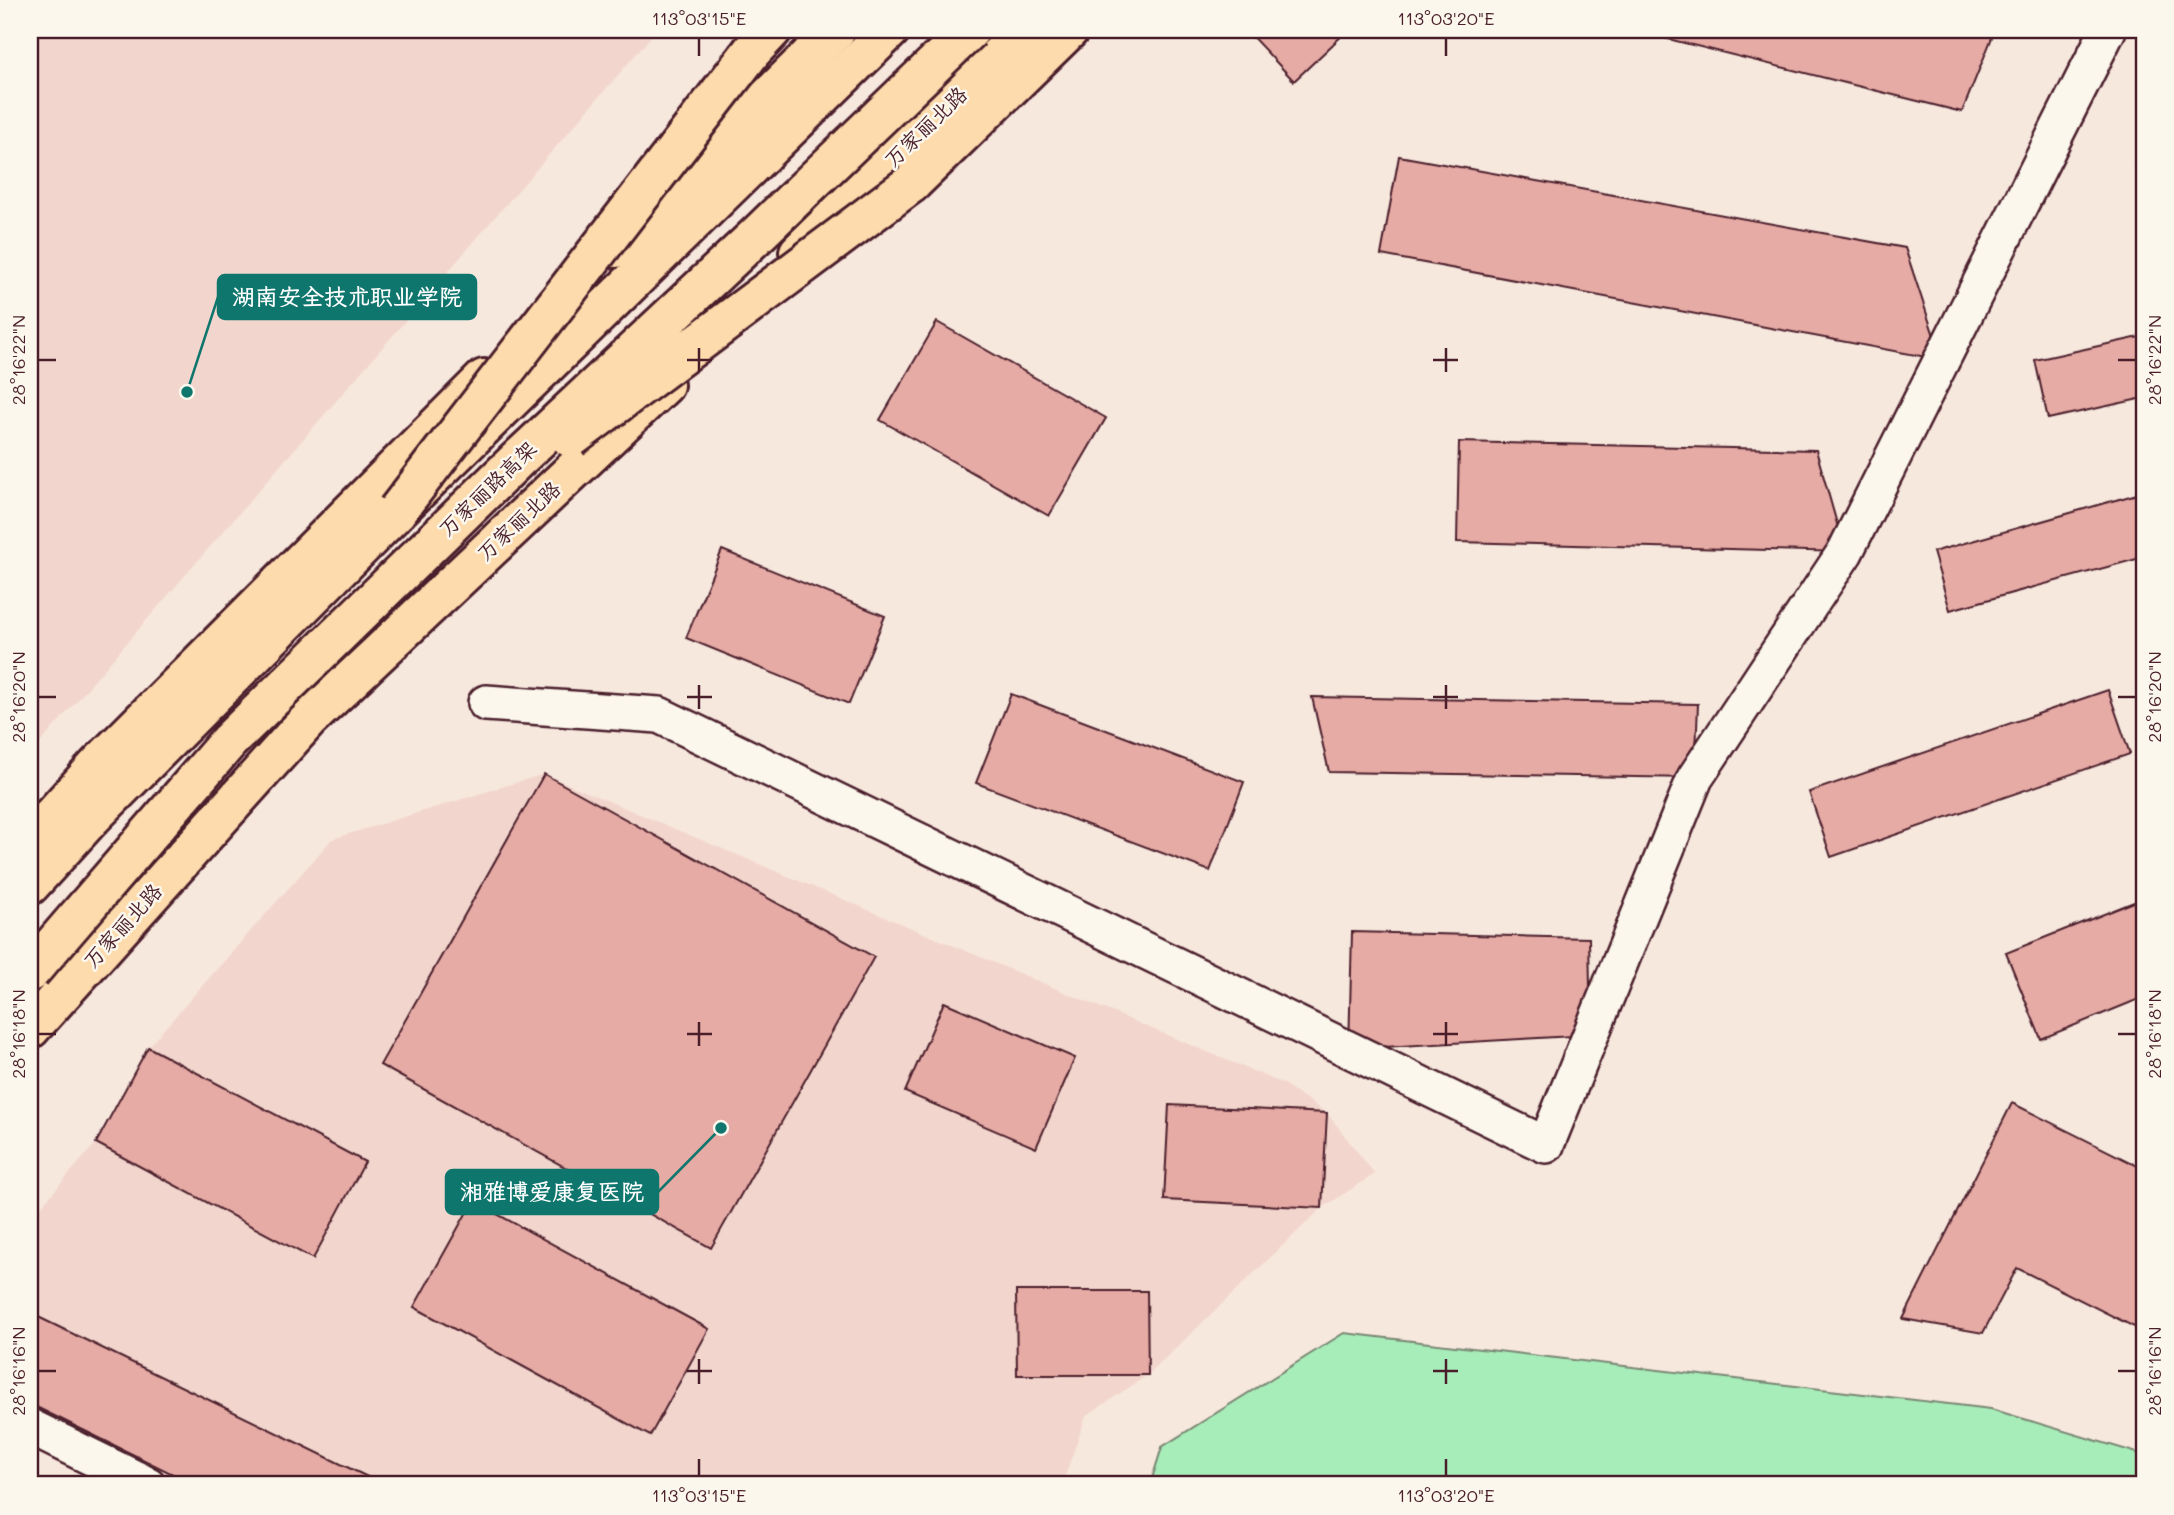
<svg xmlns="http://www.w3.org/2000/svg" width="2174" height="1515" viewBox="0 0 2174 1515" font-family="Mali,'LXGW WenKai TC',sans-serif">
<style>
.built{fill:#f2d6cd}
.green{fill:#a7edb9;stroke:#788672;stroke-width:2}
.building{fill:#e6aba5;stroke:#4a1f2b;stroke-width:2}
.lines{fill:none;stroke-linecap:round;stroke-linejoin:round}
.minor-casing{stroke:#4a1f2b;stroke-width:40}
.major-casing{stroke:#4a1f2b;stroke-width:44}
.highway-casing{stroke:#4a1f2b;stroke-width:44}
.minor{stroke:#fbf7ec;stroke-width:35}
.major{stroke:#fedbac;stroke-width:38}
.highway{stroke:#fedbac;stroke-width:38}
.highway-bridge-casing{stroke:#4a1f2b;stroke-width:44;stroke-linecap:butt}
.highway-bridge{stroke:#fedbac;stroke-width:38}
.ticks{fill:none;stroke:#4a1f2b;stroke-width:2.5}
.labels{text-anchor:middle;stroke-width:5;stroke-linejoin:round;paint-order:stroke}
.street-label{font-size:21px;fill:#4a1f2b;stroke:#fbf7ec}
.leader{fill:none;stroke:#0f766e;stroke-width:2.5}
.callout-dot{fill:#0f766e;stroke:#fbf7ec;stroke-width:2.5}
.callout{fill:#0f766e;stroke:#0f766e;stroke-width:2.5}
.callout-label{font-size:23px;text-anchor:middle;font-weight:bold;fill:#fff}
.neatline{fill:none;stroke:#4a1f2b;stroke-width:2.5}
.ticks-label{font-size:18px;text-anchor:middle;fill:#4a1f2b}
</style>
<rect width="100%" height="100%" fill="#f7e8de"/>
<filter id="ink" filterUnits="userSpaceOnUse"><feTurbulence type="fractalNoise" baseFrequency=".0143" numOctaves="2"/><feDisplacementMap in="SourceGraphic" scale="14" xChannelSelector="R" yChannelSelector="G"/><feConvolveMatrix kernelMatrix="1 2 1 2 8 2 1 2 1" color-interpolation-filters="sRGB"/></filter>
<g filter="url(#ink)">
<!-- built -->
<path class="built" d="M 30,30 L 657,30 L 30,755 Z
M 544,774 L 1284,1084 L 1327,1113 L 1375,1174 L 1322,1208 L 1148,1375 L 1086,1416 L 1062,1485 L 177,1485 L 30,1413 L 30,1219 L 96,1143 L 148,1047 L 332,839 Z"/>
<!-- green -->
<path class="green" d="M 1344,1333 L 1991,1409 L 2144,1455 L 2144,1485 L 1150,1485 L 1162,1447 Z"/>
<!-- building -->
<path class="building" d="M 1246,30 L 1348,30 L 1294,81 Z
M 1632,30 L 1995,30 L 1962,112 Z
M 1399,156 L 1905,248 L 1942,360 L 1381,255 Z
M 2144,162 L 2144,199 L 2135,164 Z
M 937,322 L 1106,418 L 1049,516 L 880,420 Z
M 2144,336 L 2144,398 L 2048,419 L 2035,360 Z
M 1459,442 L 1816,450 L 1845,552 L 1457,542 Z
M 2137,494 L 2144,519 L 2144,557 L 1950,610 L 1933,552 Z
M 722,550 L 885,616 L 849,704 L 686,638 Z
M 2108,690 L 2130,754 L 1831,857 L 1809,792 Z
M 1011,694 L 1244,782 L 1210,871 L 976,783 Z
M 1312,697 L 1698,704 L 1695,778 L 1329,772 Z
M 544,774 L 874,957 L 711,1248 L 380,1065 Z
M 2144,898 L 2144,997 L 2041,1039 L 2006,953 Z
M 1352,932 L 1589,938 L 1591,1035 L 1349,1049 Z
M 944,1002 L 1075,1058 L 1036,1148 L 905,1092 Z
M 148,1047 L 365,1162 L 313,1259 L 96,1143 Z
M 2012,1103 L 2144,1169 L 2144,1332 L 2017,1268 L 1983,1333 L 1903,1319 Z
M 1169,1105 L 1327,1113 L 1322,1208 L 1164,1200 Z
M 473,1201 L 709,1329 L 650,1436 L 414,1307 Z
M 1016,1291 L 1147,1291 L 1148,1375 L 1017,1375 Z
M 30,1313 L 384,1485 L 195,1485 L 30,1404 Z"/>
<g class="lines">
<!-- minor casing -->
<g class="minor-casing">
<path id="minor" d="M 486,703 L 659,715 L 1546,1145 L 1695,778 L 1845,552 L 2108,30
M 30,1427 L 148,1485"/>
</g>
<!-- major casing -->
<g class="major-casing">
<path id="major" d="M 616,248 L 836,30
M 799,252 L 1025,30
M 30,840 L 99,764 L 484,379
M 30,1029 L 308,720 L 664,385"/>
</g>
<!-- highway casing -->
<g class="highway-casing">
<path id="highway" d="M 752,51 L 772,30
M 912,183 L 1069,30
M 30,885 L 92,817 L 397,511 L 890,30"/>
</g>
<!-- minor -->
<use href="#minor" class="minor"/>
<!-- major -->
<use href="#major" class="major"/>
<!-- highway -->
<use href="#highway" class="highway"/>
<!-- highway-bridge casing -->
<g class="highway-bridge-casing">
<path id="highway-bridge" d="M 571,438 L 912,183
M 397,511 L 752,51
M 30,972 L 229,741 L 516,461 L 755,237 L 970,30"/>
</g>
<!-- highway-bridge -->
<use href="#highway-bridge" class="highway-bridge"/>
</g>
</g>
<!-- ticks -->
<path class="ticks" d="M 699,38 L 699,56M 1446,38 L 1446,56M 699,348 L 699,372M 1446,348 L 1446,372M 38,360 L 56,360M 687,360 L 712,360M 1433,360 L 1458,360M 2118,360 L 2136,360M 699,685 L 699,709M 1446,685 L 1446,709M 38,697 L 56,697M 687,697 L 712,697M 1433,697 L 1458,697M 2118,697 L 2136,697M 699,1022 L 699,1046M 1446,1022 L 1446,1046M 38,1034 L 56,1034M 687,1034 L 712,1034M 1433,1034 L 1458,1034M 2118,1034 L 2136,1034M 699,1359 L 699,1384M 1446,1359 L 1446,1384M 38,1371 L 56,1371M 687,1371 L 712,1371M 1433,1371 L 1458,1371M 2118,1371 L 2136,1371M 699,1459 L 699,1476M 1446,1459 L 1446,1476"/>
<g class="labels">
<!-- street labels -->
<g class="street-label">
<text transform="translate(926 127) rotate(-44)" y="7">万家丽北路</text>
<text transform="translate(488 489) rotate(-44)" y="7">万家丽路高架</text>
<text transform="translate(519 521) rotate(-43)" y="7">万家丽北路</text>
<text transform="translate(123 926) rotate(-48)" y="7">万家丽北路</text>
</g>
</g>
<!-- callouts -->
<path class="leader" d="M187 392L218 297M721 1128L658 1192"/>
<g class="callout-dot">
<circle cx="187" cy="392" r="7"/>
<circle cx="721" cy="1128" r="7"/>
</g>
<g class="callout">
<rect x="218" y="275" width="258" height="44" rx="7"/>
<rect x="446" y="1170" width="212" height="44" rx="7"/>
</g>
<g class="callout-label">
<text x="347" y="305">湖南安全技术职业学院</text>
<text x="552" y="1200">湘雅博爱康复医院</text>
</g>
<!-- margin -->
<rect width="2174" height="1515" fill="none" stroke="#fbf7ec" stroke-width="77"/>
<rect x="38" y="38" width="2098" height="1438" class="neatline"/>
<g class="ticks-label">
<text x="699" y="25">113°03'15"E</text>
<text x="1446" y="25">113°03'20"E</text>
<text transform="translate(19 360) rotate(-90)" y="6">28°16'22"N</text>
<text transform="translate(2155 360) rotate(-90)" y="6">28°16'22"N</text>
<text transform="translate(19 697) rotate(-90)" y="6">28°16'20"N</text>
<text transform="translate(2155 697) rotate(-90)" y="6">28°16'20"N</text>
<text transform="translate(19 1034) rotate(-90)" y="6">28°16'18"N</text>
<text transform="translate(2155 1034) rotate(-90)" y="6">28°16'18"N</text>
<text transform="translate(19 1371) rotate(-90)" y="6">28°16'16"N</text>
<text transform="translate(2155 1371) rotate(-90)" y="6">28°16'16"N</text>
<text x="699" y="1502">113°03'15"E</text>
<text x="1446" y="1502">113°03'20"E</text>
</g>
</svg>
